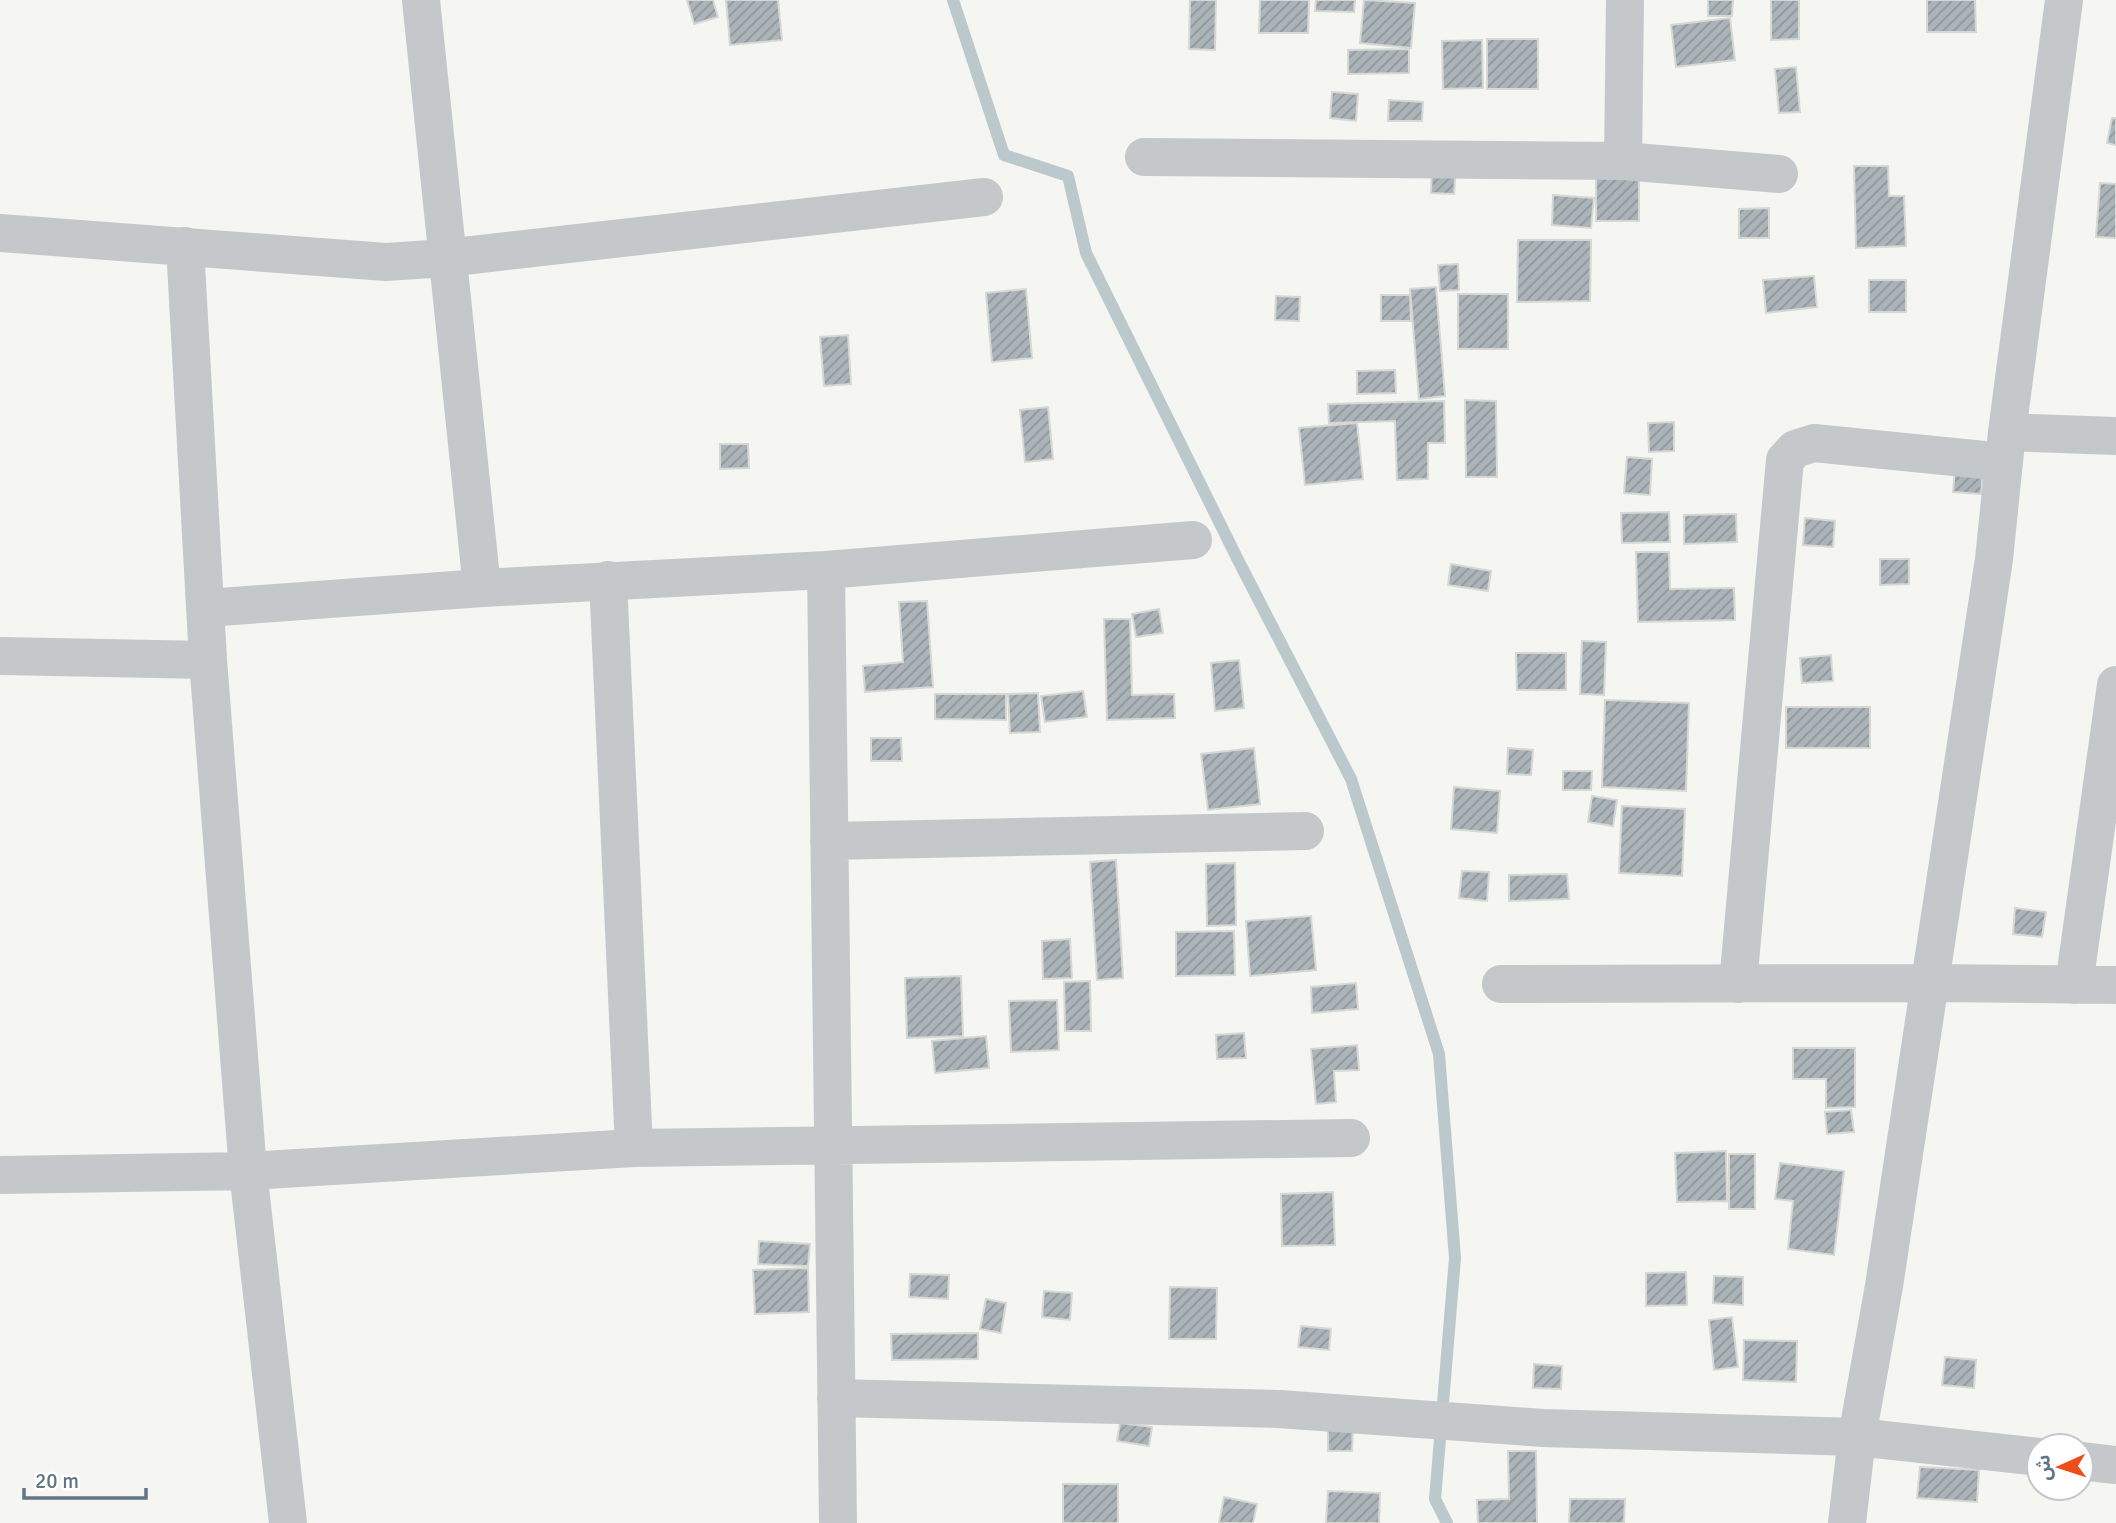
<svg xmlns="http://www.w3.org/2000/svg" width="2116" height="1523" viewBox="0 0 2116 1523" font-family="Signika,'Noto Sans Arabic',sans-serif">
<style>
.lines{fill:none;stroke-linecap:round;stroke-linejoin:round}
.stream{stroke:#bbc8cc;stroke-width:12}
.building{fill:url(#building-hatch);stroke:#d7d7d4;stroke-width:2}
.minor{stroke:#c4c8cb;stroke-width:38}
</style>
<defs>
<pattern id="building-hatch" width="6" height="6" patternUnits="userSpaceOnUse" patternTransform="scale(1.75)"><rect width="6" height="6" fill="#abb4b9"/><path d="M-1 1l2-2M0 6l6-6M5 7l2-2" fill="none" stroke="#8f979c"/></pattern>
</defs>
<rect width="100%" height="100%" fill="#f5f5f1"/>
<g class="lines">
<!-- stream -->
<path class="stream" d="M 953,0 L 1004,155 L 1068,176 L 1086,253 L 1237,558 L 1351,779 L 1439,1054 L 1455,1258 L 1435,1499 L 1447,1523"/>
</g>
<!-- building -->
<path class="building" d="M 687,0 L 713,0 L 718,17 L 694,24 Z
M 726,0 L 778,0 L 782,40 L 730,45 Z
M 1190,0 L 1216,0 L 1215,50 L 1189,49 Z
M 1260,0 L 1309,0 L 1308,33 L 1259,33 Z
M 1316,0 L 1355,0 L 1354,12 L 1315,11 Z
M 1364,0 L 1415,3 L 1411,48 L 1360,43 Z
M 1708,0 L 1733,0 L 1732,16 L 1708,16 Z
M 1771,0 L 1799,0 L 1799,39 L 1771,40 Z
M 1927,0 L 1975,0 L 1976,32 L 1927,32 Z
M 1730,18 L 1735,60 L 1676,67 L 1671,25 Z
M 1487,39 L 1538,39 L 1538,89 L 1487,89 Z
M 1482,40 L 1483,88 L 1443,89 L 1442,41 Z
M 1409,49 L 1409,73 L 1348,74 L 1348,50 Z
M 1796,67 L 1800,112 L 1779,113 L 1775,69 Z
M 1332,92 L 1358,94 L 1356,121 L 1330,118 Z
M 1389,100 L 1423,102 L 1422,121 L 1388,121 Z
M 2112,118 L 2116,118 L 2116,145 L 2107,143 Z
M 1432,166 L 1456,167 L 1454,194 L 1431,193 Z
M 1854,166 L 1888,166 L 1889,196 L 1904,196 L 1906,246 L 1856,248 Z
M 1596,177 L 1639,177 L 1639,221 L 1596,221 Z
M 2100,183 L 2116,184 L 2116,238 L 2096,237 Z
M 1553,195 L 1594,198 L 1591,228 L 1552,225 Z
M 1769,208 L 1769,238 L 1739,238 L 1739,209 Z
M 1518,240 L 1591,240 L 1590,301 L 1517,302 Z
M 1458,264 L 1459,290 L 1440,291 L 1438,265 Z
M 1814,276 L 1817,307 L 1766,313 L 1763,280 Z
M 1869,280 L 1906,280 L 1906,312 L 1869,312 Z
M 1436,287 L 1445,396 L 1419,399 L 1410,289 Z
M 1026,289 L 1032,358 L 992,362 L 986,293 Z
M 1458,294 L 1508,294 L 1508,349 L 1458,349 Z
M 1381,295 L 1410,295 L 1411,321 L 1381,321 Z
M 1276,296 L 1300,297 L 1299,321 L 1275,320 Z
M 848,335 L 851,384 L 824,386 L 820,337 Z
M 1395,370 L 1396,393 L 1357,394 L 1357,371 Z
M 1465,400 L 1496,401 L 1497,477 L 1466,477 Z
M 1444,401 L 1445,443 L 1428,443 L 1428,479 L 1397,480 L 1395,421 L 1329,423 L 1328,404 Z
M 1048,407 L 1053,459 L 1025,462 L 1020,410 Z
M 1674,422 L 1674,451 L 1649,452 L 1648,423 Z
M 1357,423 L 1363,479 L 1305,485 L 1299,428 Z
M 720,444 L 748,444 L 749,468 L 720,469 Z
M 1627,457 L 1652,459 L 1650,495 L 1624,493 Z
M 1955,467 L 1983,469 L 1981,494 L 1953,492 Z
M 1669,512 L 1670,542 L 1622,543 L 1621,513 Z
M 1736,514 L 1737,542 L 1684,544 L 1684,515 Z
M 1805,518 L 1835,521 L 1833,547 L 1803,545 Z
M 1636,552 L 1669,552 L 1670,589 L 1734,588 L 1735,620 L 1638,622 Z
M 1880,559 L 1909,559 L 1909,584 L 1880,585 Z
M 1451,564 L 1491,571 L 1488,591 L 1448,585 Z
M 927,601 L 933,687 L 865,692 L 863,666 L 903,662 L 899,602 Z
M 1159,609 L 1163,633 L 1136,637 L 1132,614 Z
M 1104,619 L 1130,619 L 1132,695 L 1174,694 L 1175,718 L 1107,720 Z
M 1582,641 L 1606,642 L 1604,695 L 1580,694 Z
M 1516,653 L 1566,653 L 1566,690 L 1517,690 Z
M 1831,655 L 1833,681 L 1802,683 L 1800,658 Z
M 1239,660 L 1244,708 L 1215,711 L 1211,663 Z
M 1083,691 L 1087,717 L 1045,722 L 1041,696 Z
M 1038,693 L 1040,732 L 1010,733 L 1008,694 Z
M 935,694 L 1006,694 L 1006,720 L 935,719 Z
M 1605,700 L 1689,703 L 1686,791 L 1602,787 Z
M 1786,707 L 1870,707 L 1870,748 L 1786,748 Z
M 871,738 L 901,738 L 902,761 L 871,761 Z
M 1254,748 L 1260,804 L 1208,810 L 1201,754 Z
M 1508,748 L 1533,750 L 1531,775 L 1507,774 Z
M 1563,771 L 1592,771 L 1591,790 L 1563,790 Z
M 1454,787 L 1500,791 L 1497,833 L 1451,829 Z
M 1592,796 L 1617,800 L 1613,826 L 1588,822 Z
M 1622,806 L 1685,809 L 1682,876 L 1619,873 Z
M 1116,860 L 1123,978 L 1097,980 L 1090,862 Z
M 1235,863 L 1236,925 L 1207,926 L 1206,864 Z
M 1462,871 L 1489,872 L 1487,901 L 1459,898 Z
M 1567,874 L 1569,899 L 1509,901 L 1509,875 Z
M 2015,908 L 2046,912 L 2042,937 L 2013,934 Z
M 1311,916 L 1316,970 L 1250,976 L 1246,921 Z
M 1234,931 L 1235,975 L 1176,976 L 1176,932 Z
M 1070,939 L 1072,978 L 1043,979 L 1042,941 Z
M 961,976 L 963,1036 L 907,1038 L 905,978 Z
M 1090,981 L 1091,1031 L 1065,1031 L 1064,982 Z
M 1356,983 L 1358,1009 L 1312,1013 L 1311,987 Z
M 1057,1000 L 1059,1050 L 1011,1052 L 1009,1001 Z
M 1244,1033 L 1246,1058 L 1217,1059 L 1216,1035 Z
M 986,1036 L 989,1068 L 935,1073 L 932,1041 Z
M 1357,1045 L 1359,1070 L 1334,1071 L 1336,1102 L 1316,1104 L 1311,1049 Z
M 1793,1048 L 1855,1048 L 1855,1107 L 1826,1108 L 1826,1079 L 1793,1079 Z
M 1851,1110 L 1854,1132 L 1827,1134 L 1825,1112 Z
M 1726,1151 L 1727,1201 L 1677,1202 L 1675,1153 Z
M 1729,1154 L 1755,1154 L 1755,1209 L 1729,1209 Z
M 1780,1163 L 1844,1171 L 1834,1255 L 1788,1249 L 1793,1201 L 1775,1199 Z
M 1333,1192 L 1335,1245 L 1282,1246 L 1281,1194 Z
M 759,1241 L 810,1244 L 808,1266 L 758,1264 Z
M 808,1268 L 809,1312 L 755,1314 L 753,1270 Z
M 1686,1272 L 1687,1305 L 1646,1306 L 1646,1273 Z
M 910,1274 L 949,1275 L 948,1299 L 909,1297 Z
M 1714,1276 L 1743,1277 L 1743,1305 L 1713,1303 Z
M 1170,1287 L 1217,1288 L 1216,1339 L 1169,1339 Z
M 1044,1291 L 1072,1293 L 1070,1320 L 1042,1317 Z
M 986,1299 L 1006,1303 L 1001,1333 L 980,1329 Z
M 1732,1317 L 1738,1367 L 1714,1370 L 1709,1320 Z
M 1301,1326 L 1331,1329 L 1329,1350 L 1298,1347 Z
M 978,1333 L 978,1359 L 892,1360 L 891,1334 Z
M 1744,1340 L 1797,1341 L 1796,1382 L 1743,1380 Z
M 1945,1357 L 1976,1360 L 1974,1388 L 1942,1385 Z
M 1534,1364 L 1562,1366 L 1561,1389 L 1533,1388 Z
M 1120,1423 L 1152,1427 L 1149,1446 L 1117,1441 Z
M 1328,1424 L 1353,1424 L 1352,1451 L 1328,1451 Z
M 1508,1451 L 1536,1451 L 1537,1523 L 1478,1523 L 1477,1500 L 1509,1499 Z
M 1920,1467 L 1979,1470 L 1977,1502 L 1917,1498 Z
M 1063,1484 L 1118,1484 L 1118,1523 L 1063,1523 Z
M 1328,1491 L 1380,1493 L 1379,1523 L 1326,1523 Z
M 1224,1497 L 1257,1504 L 1253,1523 L 1219,1523 Z
M 1570,1499 L 1625,1499 L 1624,1523 L 1569,1523 Z"/>
<g class="lines">
<!-- minor -->
<path class="minor" d="M 421,0 L 482,588
M 1144,157 L 1623,161 L 1779,174
M 1623,161 L 1625,0
M 0,233 L 386,262 L 446,258 L 984,197
M 185,246 L 208,660 L 248,1171 L 288,1523
M 2007,432 L 2116,436
M 826,570 L 838,1523
M 608,580 L 634,1148
M 206,608 L 482,588 L 826,570 L 1193,540
M 0,656 L 208,660
M 829,841 L 1305,831
M 1501,984 L 1931,983 L 2116,985
M 1738,984 L 1785,460 L 1795,449 L 1814,443 L 2004,462
M 2074,985 L 2116,685
M 0,1175 L 248,1171 L 634,1148 L 1351,1138
M 836,1398 L 1279,1409 L 1543,1428 L 1857,1437 L 2039,1457
M 2081,1461 L 2116,1465
M 1847,1523 L 1857,1437 L 1884,1286 L 1994,559 L 2007,432 L 2064,0"/>
</g>
<!-- north arrow -->
<g transform="translate(2060 1467) rotate(267)"><circle r="33" fill="#ffffff" stroke="#c0c8ce" stroke-width="2"/>
<path d="M0-5L12 26L0 18L-12 26Z" fill="#ed4d19"/>
<text y="-10" font-size="19" font-weight="bold" text-anchor="middle" fill="#627584">ش</text>
</g>
<!-- scale -->
<path d="M24 1488v10h122v-10" fill="none" stroke="#627584" stroke-width="3.5"/>
<text x="35" y="1488" font-size="21" fill="#627584" stroke="#ffffff" stroke-width="5" paint-order="stroke">20 m</text>
</svg>
